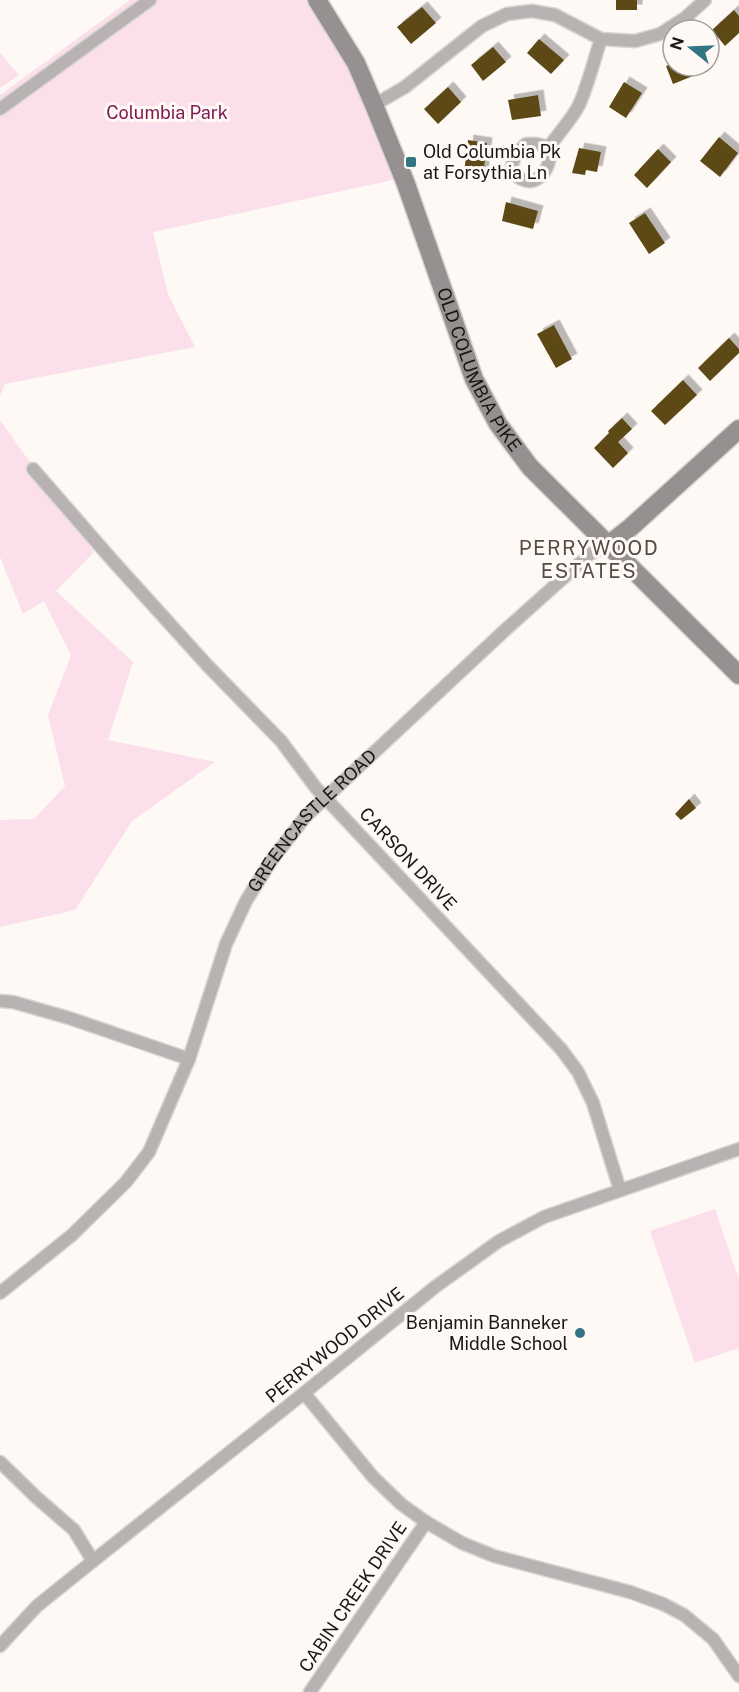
<svg xmlns="http://www.w3.org/2000/svg" width="739" height="1692" viewBox="0 0 739 1692" font-family="'Public Sans',sans-serif">
<style>
.green{fill:#fbdfea}
.building{fill:#5b4919;filter:url(#shadow)}
.lines{fill:none;stroke-linecap:round;stroke-linejoin:round}
.street-casing{stroke:#dad5d2;stroke-width:15}
.secondary-casing{stroke:#dad5d2;stroke-width:21}
.street{stroke:#b8b3b2;stroke-width:12}
.secondary{stroke:#979090;stroke-width:18}
.poi-dot{fill:#317585;stroke:#fff9f6;stroke-width:2}
.labels{text-anchor:middle;stroke-width:6;stroke-linejoin:round;paint-order:stroke}
.park-label{font-size:18px;fill:#7e1850;stroke:#fff9f6}
.poi-label{font-size:18px;fill:#1a1715;stroke:#fff9f6;text-anchor:start}
.street-label{font-size:18px;fill:#1a1715;stroke:#fff9f6}
.neighbourhood-label{font-size:20px;letter-spacing:1.5px;fill:#524b46;stroke:#fff9f6}
</style>
<defs>
<filter id="shadow"><feDropShadow dx="5.5" dy="-5.5" stdDeviation="0" flood-color="#0004"/></filter>
</defs>
<rect width="100%" height="100%" fill="#fff9f6"/>
<!-- green -->
<path class="green" d="M 130,0 L 310,0 L 349,70 L 393,180 L 153,232 L 168,294 L 195,347 L 5,384 L 0,396 L 0,95 Z
M 0,53 L 19,75 L 0,88 Z
M 0,420 L 94,552 L 56,591 L 133,662 L 108,740 L 215,762 L 132,821 L 75,910 L 0,927 L 0,820 L 34,819 L 65,786 L 48,715 L 71,655 L 44,601 L 23,614 L 0,557 Z
M 715,1209 L 739,1280 L 739,1348 L 695,1363 L 650,1231 Z"/>
<!-- building -->
<path class="building" d="M 616,0 L 637,0 L 637,10 L 616,10 Z
M 422,7 L 436,23 L 411,44 L 397,27 Z
M 734,10 L 739,16 L 739,33 L 725,46 L 712,30 Z
M 539,39 L 564,60 L 551,74 L 527,53 Z
M 493,47 L 506,62 L 483,81 L 471,65 Z
M 673,63 L 673,66 L 701,66 L 703,72 L 673,84 L 666,66 Z
M 624,82 L 642,93 L 626,118 L 609,107 Z
M 448,87 L 461,102 L 438,124 L 424,109 Z
M 538,95 L 541,116 L 512,120 L 508,100 Z
M 719,137 L 738,153 L 720,177 L 700,161 Z
M 468,140 L 487,143 L 483,176 L 464,173 Z
M 579,148 L 601,152 L 597,172 L 586,170 L 585,175 L 572,173 Z
M 658,149 L 671,162 L 647,188 L 634,175 Z
M 506,202 L 538,211 L 533,229 L 502,221 Z
M 645,213 L 665,243 L 649,254 L 629,223 Z
M 554,325 L 572,359 L 556,368 L 537,334 Z
M 729,338 L 739,349 L 739,353 L 710,381 L 698,368 Z
M 683,380 L 697,395 L 665,425 L 651,411 Z
M 622,418 L 632,429 L 618,442 L 628,453 L 613,468 L 594,448 L 609,433 L 608,431 Z
M 689,799 L 696,808 L 681,820 L 675,814 Z"/>
<g class="lines">
<!-- street casing -->
<g class="street-casing">
<g id="street">
<path d="M 374,105 L 405,87 L 482,26 L 507,14 L 532,11 L 555,15 L 601,39 L 635,41 L 660,34 L 685,18 L 705,0"/>
<path d="M 0,109 L 150,0"/>
<path d="M 549,147 L 537,144 L 526,144 C 515,154 502,172 524,180 C 536,185 547,172 549,161 C 550,156 548,151 549,147 C 550,144 553,142 555,139 C 563,128 573,117 579,105 C 588,85 594,60 601,39"/>
<path d="M 33,469 L 113,561 L 207,665 L 281,741 L 316,788 L 561,1049 L 578,1072 L 593,1103 L 620,1190"/>
<path d="M 0,1001 L 13,1002 L 69,1018 L 189,1059"/>
<path id="s1" d="M 0,1293 L 72,1235 L 126,1182 L 149,1152 L 189,1059 L 226,944 L 246,901 L 271,861 L 306,816 L 503,632 L 590,554 L 608,545"/>
<path d="M 304,1393 L 373,1477 L 401,1504 L 426,1522 L 462,1543 L 494,1556 L 630,1592 L 663,1604 L 684,1615 L 713,1639 L 739,1676"/>
<path d="M 0,1462 L 36,1497 L 74,1530 L 93,1561"/>
<path d="M 0,1646 L 37,1606 L 93,1561 L 304,1393 L 435,1287 L 499,1241 L 544,1217 L 739,1149"/>
<path d="M 310,1692 L 426,1522"/>
</g>
</g>
<!-- secondary casing -->
<g class="secondary-casing">
<g id="secondary">
<path id="s2" d="M 317,0 L 356,63 L 374,105 L 406,184 L 474,379 L 498,424 L 530,467 L 739,675"/>
<path d="M 608,545 L 631,527 L 739,429"/>
</g>
</g>
<!-- street -->
<use href="#street" class="street"/>
<!-- secondary -->
<use href="#secondary" class="secondary"/>
</g>
<!-- markers -->
<g class="poi-dot">
<rect x="405" y="156" width="12" height="12" rx="3"/>
<circle cx="580" cy="1333" r="6"/>
</g>
<g class="labels">
<!-- park labels -->
<g class="park-label">
<text x="167" y="119">Columbia Park</text>
</g>
<!-- poi labels -->
<g class="poi-label">
<text x="423" y="158">Old Columbia Pk<tspan x="423" dy="21">at Forsythia Ln</tspan></text>
<text x="568" y="1329" text-anchor="end">Benjamin Banneker<tspan x="568" dy="21">Middle School</tspan></text>
</g>
<!-- street labels -->
<g class="street-label">
<text dy="6" stroke="none"><textPath href="#s2" startOffset="405">OLD COLUMBIA PIKE</textPath></text>
<text dy="6" stroke="none"><textPath href="#s1" startOffset="580">GREENCASTLE ROAD</textPath></text>
<text transform="translate(408 859) rotate(47)" y="6">CARSON DRIVE</text>
<text transform="translate(335 1345) rotate(-39)" y="6">PERRYWOOD DRIVE</text>
<text transform="translate(353 1597) rotate(-56)" y="6">CABIN CREEK DRIVE</text>
</g>
<!-- neighbourhood labels -->
<g class="neighbourhood-label">
<text x="589" y="555">PERRYWOOD<tspan x="589" dy="23">ESTATES</tspan></text>
</g>
</g>
<!-- north arrow -->
<g transform="translate(691 48) rotate(288)"><circle r="28" fill="#fff9f6" stroke="#a39f9c" stroke-width="1.5"/>
<path d="M0-4.5L10 22L0 15L-10 22Z" fill="#317585"/>
<text y="-9" font-size="16" font-weight="bold" text-anchor="middle" fill="#1a1715">N</text>
</g>
</svg>
